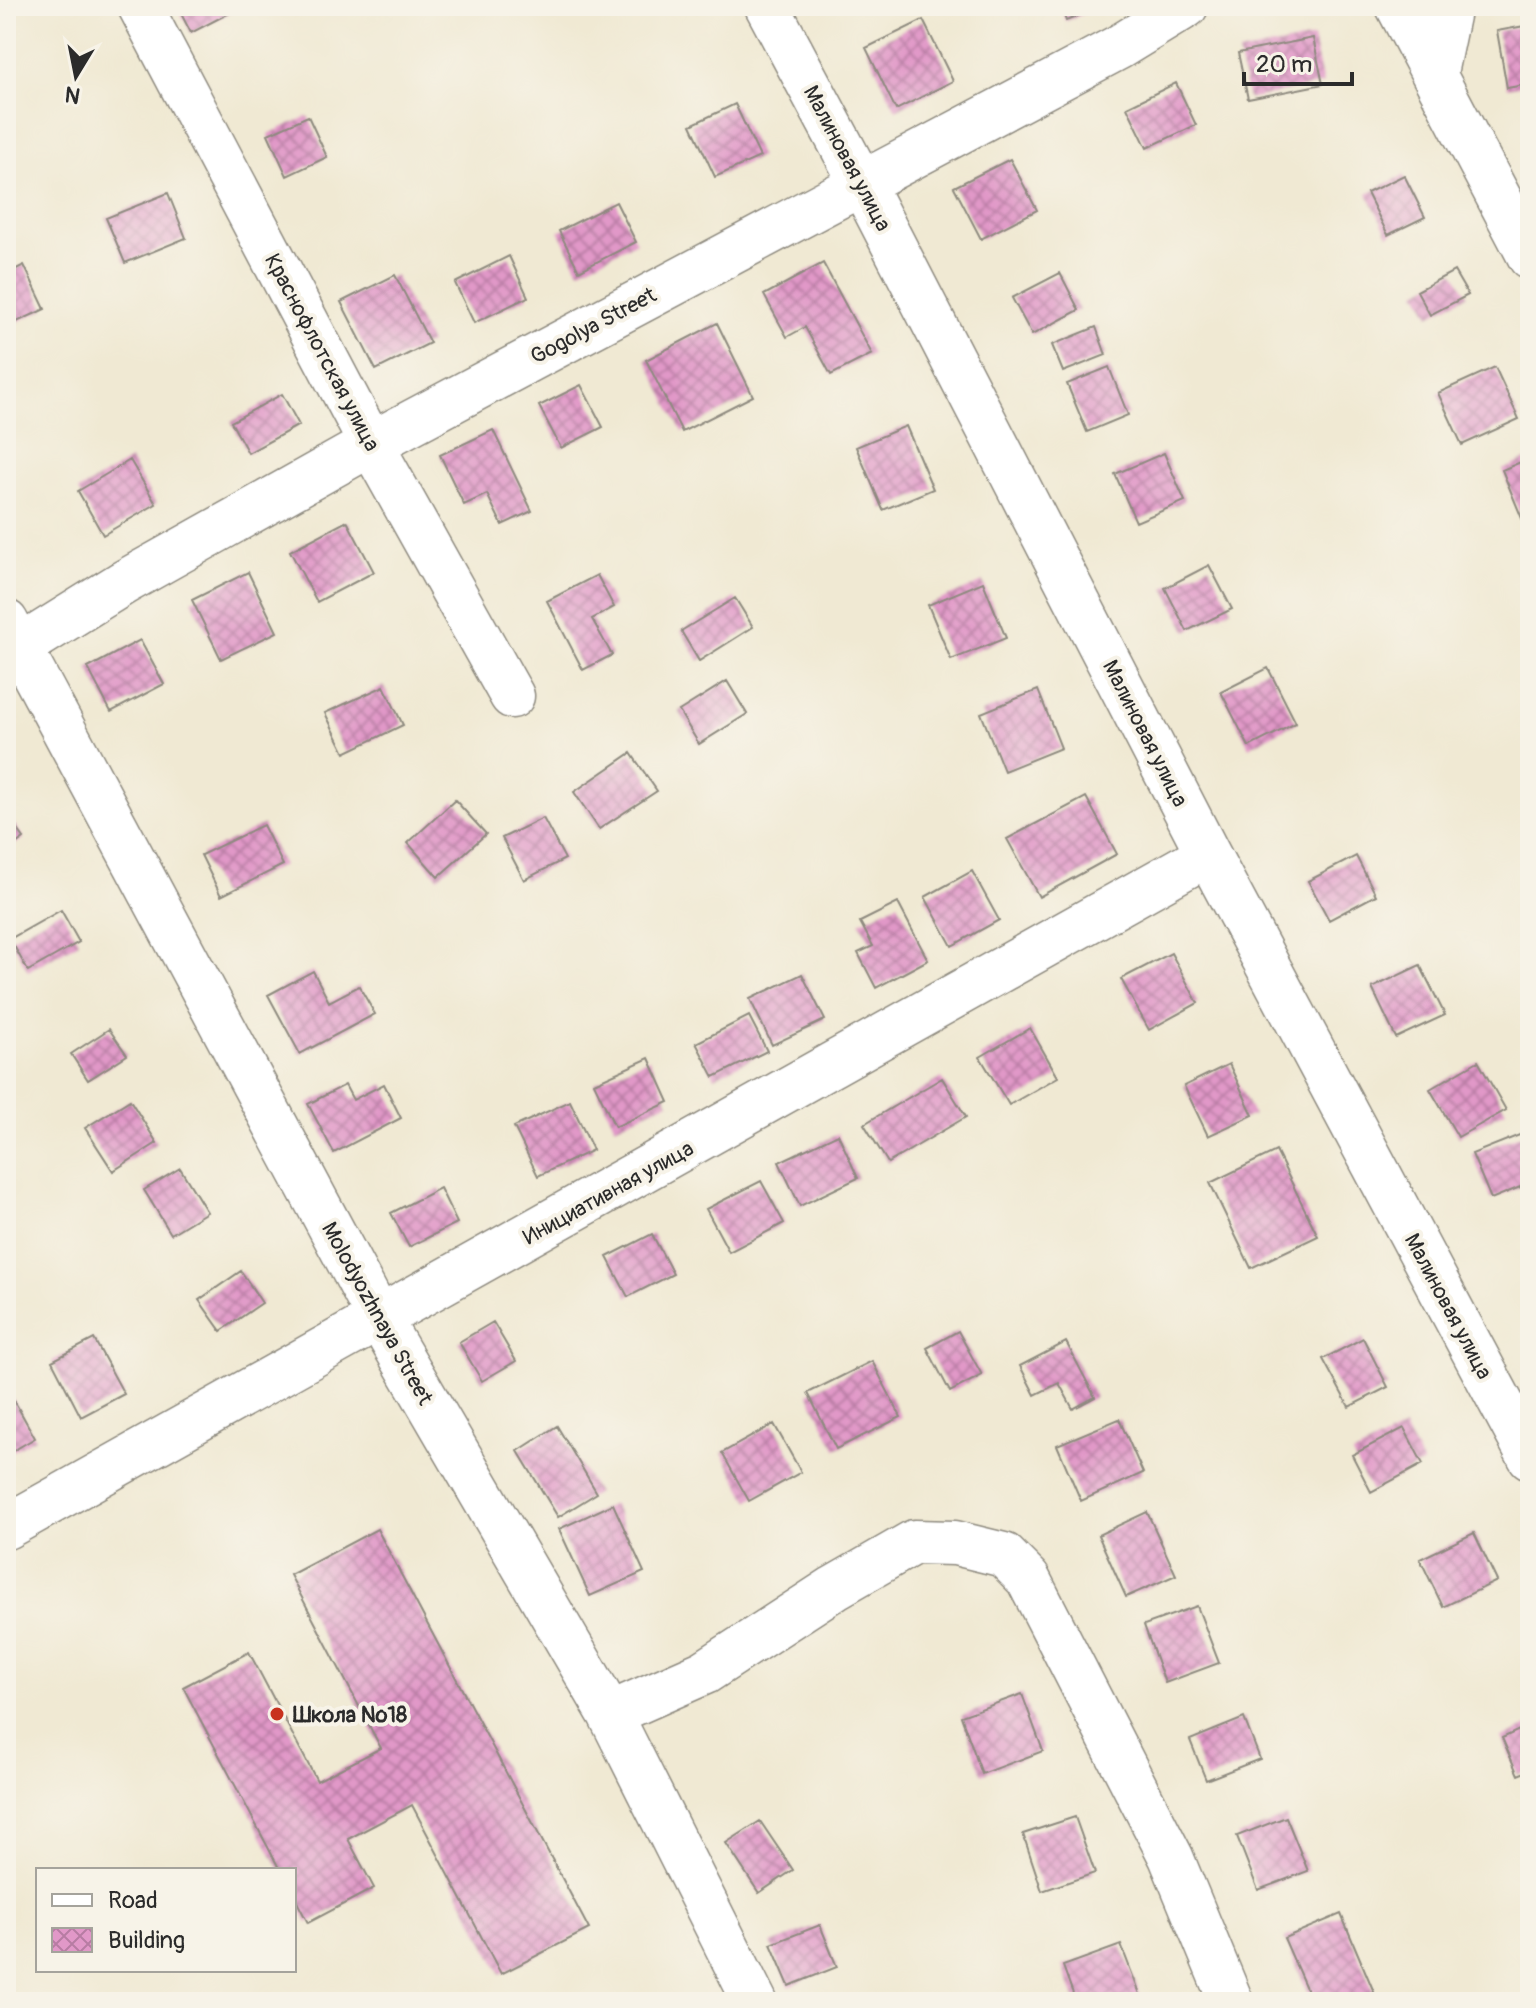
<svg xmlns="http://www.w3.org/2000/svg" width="1536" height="2008" viewBox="0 0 1536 2008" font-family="Pangolin,sans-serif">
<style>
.building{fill:url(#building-cross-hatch)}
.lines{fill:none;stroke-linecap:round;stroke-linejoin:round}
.minor-casing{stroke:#8e8a7f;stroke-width:47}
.minor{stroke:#fff;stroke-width:44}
.poi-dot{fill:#c8321e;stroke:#f7f3e8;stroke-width:3}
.labels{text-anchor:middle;stroke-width:8;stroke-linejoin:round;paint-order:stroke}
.street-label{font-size:22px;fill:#2b2b2b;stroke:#f7f3e8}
.poi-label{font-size:22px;font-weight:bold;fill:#2b2b2b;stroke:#f7f3e8;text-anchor:start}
</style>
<defs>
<pattern id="building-cross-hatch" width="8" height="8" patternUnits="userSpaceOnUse" patternTransform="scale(2)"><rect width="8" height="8" fill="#e198c8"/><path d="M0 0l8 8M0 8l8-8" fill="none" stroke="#b77ca3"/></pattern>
</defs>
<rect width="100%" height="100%" fill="#f7f3e8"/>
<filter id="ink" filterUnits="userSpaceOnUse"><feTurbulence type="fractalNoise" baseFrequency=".0125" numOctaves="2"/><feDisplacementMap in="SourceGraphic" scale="16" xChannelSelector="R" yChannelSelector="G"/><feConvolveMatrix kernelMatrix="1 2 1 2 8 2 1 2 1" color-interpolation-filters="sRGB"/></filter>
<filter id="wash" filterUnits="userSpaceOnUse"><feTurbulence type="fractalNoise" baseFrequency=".006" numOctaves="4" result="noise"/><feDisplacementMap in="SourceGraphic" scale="32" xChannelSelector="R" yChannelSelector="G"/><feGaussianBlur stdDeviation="1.8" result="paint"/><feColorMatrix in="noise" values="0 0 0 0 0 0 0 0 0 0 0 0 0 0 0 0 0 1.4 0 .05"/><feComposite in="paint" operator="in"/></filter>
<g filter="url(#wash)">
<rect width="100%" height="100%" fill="#f0e9d3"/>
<g id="blocks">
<!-- building -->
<path class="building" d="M 177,6 L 230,6 L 233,11 L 191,33 Z
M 1060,6 L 1103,6 L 1066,21 Z
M 923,20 L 953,81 L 896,110 L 866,48 Z
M 1530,25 L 1530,84 L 1507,88 L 1497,31 Z
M 1313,38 L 1323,84 L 1248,99 L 1238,53 Z
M 1176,83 L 1196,125 L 1147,148 L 1127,107 Z
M 735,104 L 760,157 L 715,177 L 691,125 Z
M 308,116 L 327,157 L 287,176 L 268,134 Z
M 1010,159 L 1037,210 L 981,239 L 954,187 Z
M 1404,175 L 1425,217 L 1388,235 L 1367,193 Z
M 168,193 L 186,238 L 125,263 L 106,218 Z
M 616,202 L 636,242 L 579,271 L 559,231 Z
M 509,256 L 528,297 L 474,323 L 455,283 Z
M 823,263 L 872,354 L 831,375 L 805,327 L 787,337 L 764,295 Z
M 24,265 L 45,309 L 6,327 L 6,274 Z
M 1454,271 L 1468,295 L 1430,315 L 1417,291 Z
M 1060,273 L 1079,310 L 1032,335 L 1012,298 Z
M 395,275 L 430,343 L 376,370 L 341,302 Z
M 717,323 L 753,396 L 682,432 L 646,360 Z
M 1096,327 L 1106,355 L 1063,372 L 1052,345 Z
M 1109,367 L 1128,415 L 1087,432 L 1067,384 Z
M 1495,367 L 1519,419 L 1462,445 L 1438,393 Z
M 581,385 L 603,427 L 561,448 L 539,406 Z
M 282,394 L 299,425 L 248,453 L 231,422 Z
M 906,426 L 933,489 L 883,510 L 856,447 Z
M 493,430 L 532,511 L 502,525 L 487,494 L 464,505 L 440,455 Z
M 1164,453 L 1185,501 L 1136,522 L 1115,474 Z
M 1530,458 L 1530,518 L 1523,521 L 1502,470 Z
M 130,460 L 156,504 L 103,535 L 78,491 Z
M 347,521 L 374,572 L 317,602 L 290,551 Z
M 1209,565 L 1232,609 L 1187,631 L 1165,588 Z
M 248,572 L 277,632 L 221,659 L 192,600 Z
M 597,575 L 614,607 L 592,619 L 612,655 L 583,670 L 547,601 Z
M 983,582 L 1006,638 L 951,660 L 928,605 Z
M 735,598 L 753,627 L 699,661 L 681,631 Z
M 140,640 L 164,684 L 111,712 L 88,668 Z
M 1268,668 L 1296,723 L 1249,747 L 1221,692 Z
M 727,681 L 747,714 L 699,744 L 679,711 Z
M 384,686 L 403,725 L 345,753 L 325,713 Z
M 1038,690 L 1061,748 L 1004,771 L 981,713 Z
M 631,753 L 657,791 L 599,829 L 574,792 Z
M 1086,797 L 1117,854 L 1039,897 L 1007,839 Z
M 455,800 L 486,834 L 438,877 L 408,843 Z
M 6,813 L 24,838 L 6,851 Z
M 543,818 L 565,859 L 524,880 L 502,838 Z
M 263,825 L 283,865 L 221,896 L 201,855 Z
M 1356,856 L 1376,895 L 1329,920 L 1308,881 Z
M 972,871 L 999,920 L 952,946 L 925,897 Z
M 898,903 L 928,960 L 876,988 L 858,953 L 873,946 L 860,922 Z
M 61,910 L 79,942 L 28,971 L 10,939 Z
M 1171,953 L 1198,1003 L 1149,1030 L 1121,979 Z
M 1420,965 L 1445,1015 L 1396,1038 L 1372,988 Z
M 313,971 L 329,1002 L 359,986 L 375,1014 L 300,1054 L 268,995 Z
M 802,974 L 825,1020 L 772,1045 L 750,999 Z
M 749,1016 L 767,1051 L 714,1077 L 696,1043 Z
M 1030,1028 L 1058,1077 L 1009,1105 L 980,1057 Z
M 109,1029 L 127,1055 L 88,1080 L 71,1054 Z
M 649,1058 L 669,1102 L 615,1127 L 594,1083 Z
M 1478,1061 L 1506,1110 L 1458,1137 L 1430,1089 Z
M 1229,1064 L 1253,1115 L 1208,1136 L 1184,1086 Z
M 942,1078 L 966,1117 L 888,1163 L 864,1124 Z
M 384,1084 L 401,1118 L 334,1153 L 308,1104 L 345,1085 L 353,1100 Z
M 130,1100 L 157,1143 L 113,1171 L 85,1128 Z
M 570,1101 L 593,1150 L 538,1176 L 514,1127 Z
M 1527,1132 L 1530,1138 L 1530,1183 L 1491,1199 L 1472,1154 Z
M 838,1134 L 858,1178 L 800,1206 L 779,1162 Z
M 1276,1151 L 1318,1236 L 1251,1268 L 1210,1183 Z
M 180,1168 L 207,1212 L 171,1234 L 144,1190 Z
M 761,1181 L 784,1223 L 729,1252 L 706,1209 Z
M 440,1188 L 457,1223 L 409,1247 L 391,1213 Z
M 652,1234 L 673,1274 L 628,1297 L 607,1257 Z
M 241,1271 L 262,1303 L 221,1331 L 199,1300 Z
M 493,1322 L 516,1361 L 482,1381 L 459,1342 Z
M 958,1331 L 982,1375 L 950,1392 L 927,1348 Z
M 1363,1338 L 1388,1387 L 1349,1407 L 1323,1359 Z
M 94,1339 L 124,1394 L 81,1417 L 52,1361 Z
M 1066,1342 L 1095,1397 L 1073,1409 L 1059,1383 L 1035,1395 L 1020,1366 Z
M 872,1361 L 901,1417 L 836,1449 L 808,1393 Z
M 6,1386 L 35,1438 L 6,1455 Z
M 1119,1419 L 1143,1473 L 1081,1501 L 1057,1445 Z
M 774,1424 L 801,1472 L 749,1501 L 722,1453 Z
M 557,1426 L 597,1493 L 558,1517 L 518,1451 Z
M 1404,1428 L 1423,1464 L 1371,1492 L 1352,1455 Z
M 613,1504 L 644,1572 L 590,1596 L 559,1529 Z
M 1147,1512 L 1176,1575 L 1126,1597 L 1098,1535 Z
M 377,1529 L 589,1929 L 501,1974 L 412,1805 L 348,1839 L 374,1888 L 308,1923 L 294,1896 L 294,1870 L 280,1870 L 183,1687 L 249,1652 L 317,1781 L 381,1748 L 290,1575 Z
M 1474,1533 L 1497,1581 L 1443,1607 L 1420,1559 Z
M 1197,1606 L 1219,1663 L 1165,1683 L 1144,1625 Z
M 1022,1694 L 1043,1751 L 982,1774 L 961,1716 Z
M 1244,1718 L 1260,1759 L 1206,1780 L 1190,1740 Z
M 1530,1725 L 1530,1770 L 1518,1775 L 1502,1738 Z
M 1075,1817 L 1095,1873 L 1042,1891 L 1023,1834 Z
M 1286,1817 L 1308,1871 L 1258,1890 L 1237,1836 Z
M 760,1821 L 793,1870 L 759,1893 L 726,1843 Z
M 1341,1914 L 1374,1992 L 1352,2002 L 1312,2002 L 1284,1938 Z
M 820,1925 L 837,1967 L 789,1986 L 771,1944 Z
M 1121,1945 L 1143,2002 L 1076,2002 L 1063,1966 Z"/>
</g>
</g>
<g filter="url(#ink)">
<use href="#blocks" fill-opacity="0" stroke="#8e8a7f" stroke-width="2"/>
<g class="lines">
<!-- minor casing -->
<g class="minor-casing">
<path id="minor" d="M 140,6 L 371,444 L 512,696
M 767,6 L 861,182 L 1208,854 L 1530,1457
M 1398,6 L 1530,257
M 1435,73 L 1449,6
M 6,622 L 380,1320 L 610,1714 L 755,2002
M 6,656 L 123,583 L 371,444 L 1119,47 L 1186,6
M 6,1527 L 1208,854
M 610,1714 L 705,1672 L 834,1588 L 914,1542 L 955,1543 L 1004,1555 L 1028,1579 L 1171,1857 L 1231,2002"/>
</g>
<!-- minor -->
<use href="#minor" class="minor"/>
</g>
</g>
<!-- markers -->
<circle class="poi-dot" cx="277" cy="1714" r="8"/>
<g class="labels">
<!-- street labels -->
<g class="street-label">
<text transform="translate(848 158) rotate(62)" y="8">Малиновая улица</text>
<text transform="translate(593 325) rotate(-28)" y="8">Gogolya Street</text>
<text transform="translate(323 352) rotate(62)" y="8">Краснофлотская улица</text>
<text transform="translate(1146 733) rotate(63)" y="8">Малиновая улица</text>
<text transform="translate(608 1192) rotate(-29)" y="8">Инициативная улица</text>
<text transform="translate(1449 1306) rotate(62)" y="8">Малиновая улица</text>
<text transform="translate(378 1313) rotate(61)" y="8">Molodyozhnaya Street</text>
</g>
<!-- poi labels -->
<g class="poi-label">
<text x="293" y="1722">Школа №18</text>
</g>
</g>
<!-- margin -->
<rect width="1536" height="2008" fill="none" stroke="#f7f3e8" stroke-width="32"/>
<!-- legend -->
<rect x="36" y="1868" width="260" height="104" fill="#f7f3e8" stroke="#a5a39c" stroke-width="2"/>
<rect x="52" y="1894" width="40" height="12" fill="#ffffff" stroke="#a5a39c" stroke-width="2"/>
<text x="108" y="1908" font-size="24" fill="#2b2b2b">Road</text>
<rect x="52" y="1928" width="40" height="24" fill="url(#building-cross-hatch)" stroke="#a5a39c" stroke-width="2"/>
<text x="108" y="1948" font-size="24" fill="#2b2b2b">Building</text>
<!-- north arrow -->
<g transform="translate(76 76) rotate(190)" stroke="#f7f3e8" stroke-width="6" paint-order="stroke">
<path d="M0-6L14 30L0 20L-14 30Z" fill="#2b2b2b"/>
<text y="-12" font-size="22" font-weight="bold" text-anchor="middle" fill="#2b2b2b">N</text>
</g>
<!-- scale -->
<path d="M1244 72v12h108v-12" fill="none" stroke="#2b2b2b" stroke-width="4"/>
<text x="1256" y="72" font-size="24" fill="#2b2b2b" stroke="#f7f3e8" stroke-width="6" paint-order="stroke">20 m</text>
</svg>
